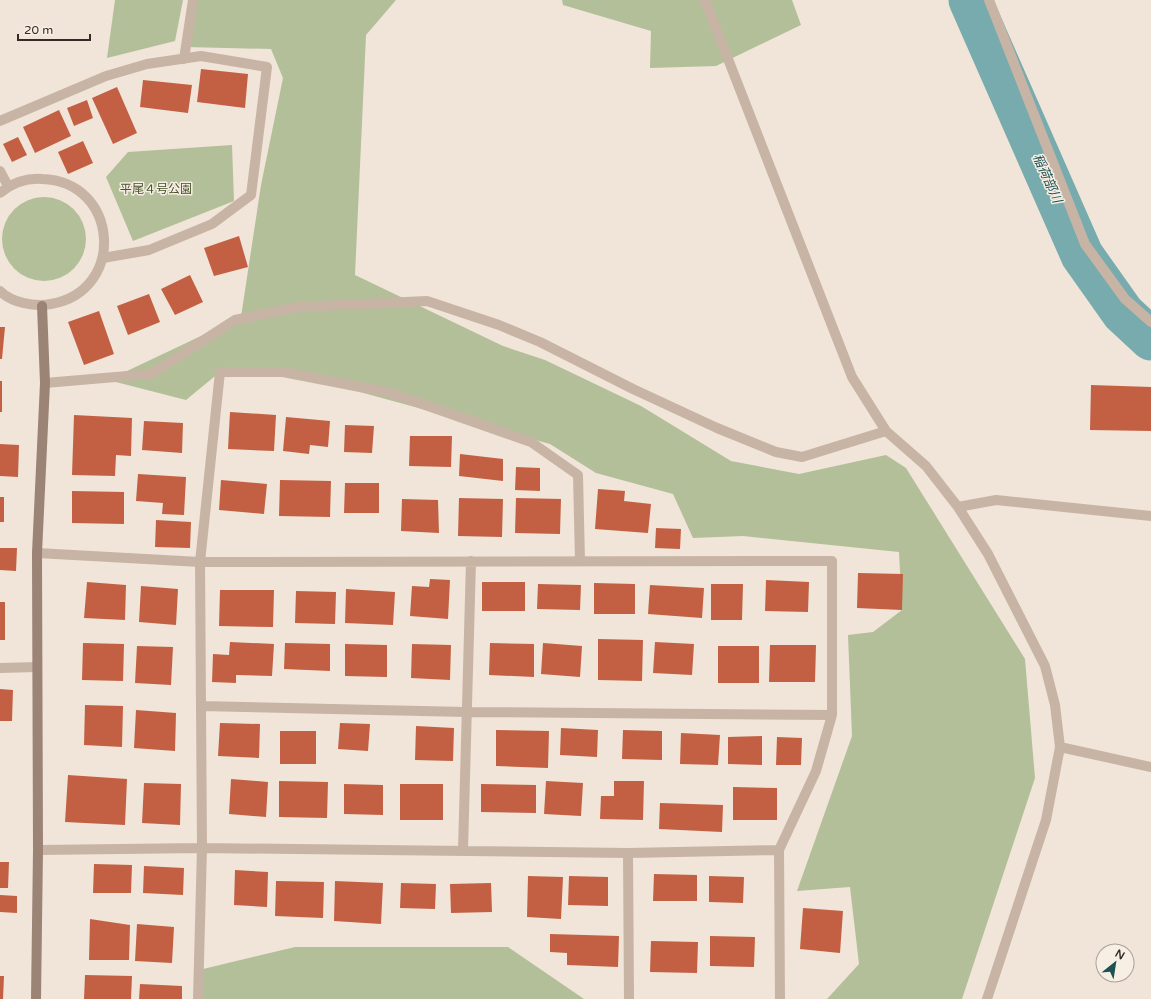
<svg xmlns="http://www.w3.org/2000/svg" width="1151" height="999" viewBox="0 0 1151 999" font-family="'Varela Round','Noto Sans JP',sans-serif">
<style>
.green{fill:#b3bf99}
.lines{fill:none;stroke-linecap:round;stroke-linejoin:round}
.river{stroke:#78abad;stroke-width:43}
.building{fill:#c36043}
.lane{stroke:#c8b4a5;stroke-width:10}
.street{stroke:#c8b4a5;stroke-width:10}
.secondary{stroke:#9b8376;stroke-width:10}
.labels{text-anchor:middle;stroke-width:3;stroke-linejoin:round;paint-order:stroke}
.park-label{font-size:12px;fill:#44512a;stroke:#f8efe4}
.water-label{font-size:13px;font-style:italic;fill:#1d5154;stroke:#f8efe4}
</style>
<rect width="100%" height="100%" fill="#f0e5d8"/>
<!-- green -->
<path class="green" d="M 115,0 L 183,0 L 175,41 L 107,58 Z
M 191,0 L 396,0 L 366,35 L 355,275 L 503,346 L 545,360 L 641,406 L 731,461 L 799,474 L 886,455 L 906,468 L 1025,659 L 1035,778 L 962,999 L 827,999 L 859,964 L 850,887 L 797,891 L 852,736 L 848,635 L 873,632 L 902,610 L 899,552 L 743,536 L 693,538 L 673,494 L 596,473 L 550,444 L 294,374 L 220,372 L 186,400 L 108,380 L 241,317 L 261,185 L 283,78 L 271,49 L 185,47 Z
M 562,0 L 792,0 L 801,25 L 716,66 L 650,68 L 651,31 L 563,5 Z
M 232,145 L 234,201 L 133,241 L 106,177 L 128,152 Z
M2 239a42 42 0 1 1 84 0a42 42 0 1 1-84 0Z
M 295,947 L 508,947 L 584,999 L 201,999 L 199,970 Z"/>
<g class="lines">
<!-- river -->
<path class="river" d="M 970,0 L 1082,255 L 1123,313 L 1151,339"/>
</g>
<!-- building -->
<path class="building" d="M 201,69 L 248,74 L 245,108 L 197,102 Z
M 143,80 L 192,85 L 188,113 L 140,107 Z
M 117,87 L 137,133 L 113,144 L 92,98 Z
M 87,100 L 93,118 L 74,126 L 67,108 Z
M 59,110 L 71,136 L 35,153 L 23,127 Z
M 18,137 L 27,155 L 12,162 L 3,144 Z
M 83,141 L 93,163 L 68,174 L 58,152 Z
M 239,236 L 248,267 L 214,276 L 204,248 Z
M 190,275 L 203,302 L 175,315 L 161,289 Z
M 149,294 L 160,322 L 128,335 L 117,306 Z
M 99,311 L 114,354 L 84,365 L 68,322 Z
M 0,327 L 5,327 L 2,359 L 0,359 Z
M 0,381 L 2,381 L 2,412 L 0,412 Z
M 1091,385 L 1151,387 L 1151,431 L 1090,430 Z
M 230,412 L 276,415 L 274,451 L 228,449 Z
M 74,415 L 132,418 L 131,456 L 116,455 L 115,476 L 72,475 Z
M 286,417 L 330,421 L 328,447 L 310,445 L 309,454 L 283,451 Z
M 144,421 L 183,423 L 182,453 L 142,450 Z
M 345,425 L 374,426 L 372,453 L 344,452 Z
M 410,436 L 452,436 L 451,467 L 409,466 Z
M 0,444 L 19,445 L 18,477 L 0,476 Z
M 460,454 L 503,459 L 503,481 L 459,476 Z
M 516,467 L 540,468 L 540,491 L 515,490 Z
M 138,474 L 186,477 L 184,515 L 162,514 L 163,503 L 136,501 Z
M 221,480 L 267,484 L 264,514 L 219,510 Z
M 280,480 L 331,481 L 330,517 L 279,516 Z
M 345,483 L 379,483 L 379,513 L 344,513 Z
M 598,489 L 625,491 L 624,501 L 651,504 L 648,533 L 595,529 Z
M 72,491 L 124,492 L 124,524 L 72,523 Z
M 0,497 L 4,497 L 4,522 L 0,522 Z
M 459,498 L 503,499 L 502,537 L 458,536 Z
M 516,498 L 561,499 L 560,534 L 515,533 Z
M 402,499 L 438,500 L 439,533 L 401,531 Z
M 156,520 L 191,522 L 190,548 L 155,547 Z
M 656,528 L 681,529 L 680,549 L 655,548 Z
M 0,548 L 17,548 L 16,571 L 0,570 Z
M 858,573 L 903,574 L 902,610 L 857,608 Z
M 430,579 L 450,580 L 448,619 L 410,616 L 412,586 L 429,587 Z
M 766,580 L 809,582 L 808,612 L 765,611 Z
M 87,582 L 126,585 L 125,620 L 84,618 Z
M 482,582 L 525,582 L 525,611 L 482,611 Z
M 594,583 L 635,584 L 635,614 L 594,614 Z
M 538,584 L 581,585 L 580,610 L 537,609 Z
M 711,584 L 743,584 L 742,620 L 711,620 Z
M 650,585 L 704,588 L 702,618 L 648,614 Z
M 141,586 L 178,589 L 176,625 L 139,622 Z
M 346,589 L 395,592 L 393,625 L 345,623 Z
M 220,590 L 274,590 L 273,627 L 219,626 Z
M 296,591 L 336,592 L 335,624 L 295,623 Z
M 0,602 L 5,602 L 5,640 L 0,640 Z
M 598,639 L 643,640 L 642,681 L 598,680 Z
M 230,642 L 274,644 L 272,676 L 236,675 L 236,683 L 212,682 L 213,654 L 229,655 Z
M 655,642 L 694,644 L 692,675 L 653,673 Z
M 83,643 L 124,644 L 123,681 L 82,680 Z
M 285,643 L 330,644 L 330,671 L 284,669 Z
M 490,643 L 534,644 L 534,677 L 489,675 Z
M 543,643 L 582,646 L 580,677 L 541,674 Z
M 345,644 L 387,645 L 387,677 L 345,676 Z
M 412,644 L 451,645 L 450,680 L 411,678 Z
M 770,645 L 816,645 L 815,682 L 769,682 Z
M 137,646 L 173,647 L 171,685 L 135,683 Z
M 718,646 L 759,646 L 759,683 L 718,683 Z
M 0,689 L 13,690 L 12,721 L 0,721 Z
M 85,705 L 123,706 L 122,747 L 84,745 Z
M 136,710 L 176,713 L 175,751 L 134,748 Z
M 220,723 L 260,724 L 259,758 L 218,756 Z
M 340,723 L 370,724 L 368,751 L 338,749 Z
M 416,726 L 454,728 L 453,761 L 415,760 Z
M 561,728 L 598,730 L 597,757 L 560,755 Z
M 496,730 L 549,731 L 548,768 L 496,766 Z
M 623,730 L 662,731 L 662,760 L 622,759 Z
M 280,731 L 316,731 L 316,764 L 280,764 Z
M 681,733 L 720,735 L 718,765 L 680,764 Z
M 762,736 L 762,765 L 728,764 L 728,737 Z
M 777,737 L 802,738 L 801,765 L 776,765 Z
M 68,775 L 127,779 L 125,825 L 65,822 Z
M 231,779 L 268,782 L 266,817 L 229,814 Z
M 279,781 L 328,782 L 327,818 L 279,817 Z
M 546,781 L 583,783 L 581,816 L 544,814 Z
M 614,781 L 644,781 L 643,820 L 600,819 L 601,796 L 614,796 Z
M 144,783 L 181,784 L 180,825 L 142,823 Z
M 344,784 L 383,785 L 383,815 L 344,814 Z
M 400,784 L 443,784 L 443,820 L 400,820 Z
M 481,784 L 536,785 L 536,813 L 481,812 Z
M 733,787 L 777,788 L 777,820 L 733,820 Z
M 660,803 L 723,805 L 722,832 L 659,829 Z
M 0,862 L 9,862 L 8,888 L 0,888 Z
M 94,864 L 132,865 L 131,893 L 93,893 Z
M 144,866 L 184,868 L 183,895 L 143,893 Z
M 235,870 L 268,872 L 267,907 L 234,905 Z
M 654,874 L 697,875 L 697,901 L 653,901 Z
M 528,876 L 563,877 L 561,919 L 527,917 Z
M 569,876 L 608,877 L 608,906 L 568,905 Z
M 709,876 L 744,877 L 743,903 L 709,902 Z
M 276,881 L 324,882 L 323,918 L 275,916 Z
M 335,881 L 383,883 L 381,924 L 334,921 Z
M 401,883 L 436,884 L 435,909 L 400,908 Z
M 491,883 L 492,912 L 451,913 L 450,884 Z
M 0,895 L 17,896 L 17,913 L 0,912 Z
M 803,908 L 843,911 L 840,953 L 800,949 Z
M 90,919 L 130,925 L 129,960 L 89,960 Z
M 137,924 L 174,927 L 172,963 L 135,961 Z
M 550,934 L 619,936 L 618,967 L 567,965 L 567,953 L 550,952 Z
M 710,936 L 755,937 L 754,967 L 710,966 Z
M 651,941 L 698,942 L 697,973 L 650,972 Z
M 85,975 L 132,976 L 131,999 L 84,999 Z
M 0,976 L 4,976 L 3,999 L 0,999 Z
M 140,984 L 182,986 L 182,999 L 139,999 Z"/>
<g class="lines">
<!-- lane -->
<path class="lane" d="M 989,0 L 1085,244 L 1125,299 L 1151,322"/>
<!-- street -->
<path class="street" d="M 705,0 L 852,377 L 886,431 L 926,466 L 958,507 L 988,554 L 1045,666 L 1055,705 L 1060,747 L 1046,820 L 987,999
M 184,59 L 193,0
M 0,121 L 106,76 L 147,64 L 201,56 L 267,67 L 251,195 L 212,224 L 149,250 L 103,258
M 0,171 L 8,186
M 0,193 C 12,183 27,178 42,179 C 119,181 127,291 51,304 C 35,307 12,303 0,291
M 45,383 L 151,374 L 235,320 L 298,307 L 427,301 L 499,325 L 540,342 L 633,389 L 717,428 L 776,452 L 802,457 L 886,431
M 958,507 L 996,500 L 1151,516
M 37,553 L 200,562 L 832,561 L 832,715 L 816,771 L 779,850 L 780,999
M 0,668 L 37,667
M 201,706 L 466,712 L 832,715
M 1060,747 L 1151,767
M 38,850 L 202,848 L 628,853 L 779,850
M 463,850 L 471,561
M 628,853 L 629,999
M 198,999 L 202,848 L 200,562 L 220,372 L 283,372 L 391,393 L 531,442 L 578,475 L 580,561"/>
<!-- secondary -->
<path class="secondary" d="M 36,999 L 38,850 L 37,553 L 45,383 L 42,306"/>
</g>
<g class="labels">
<!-- park labels -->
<g class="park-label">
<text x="156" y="193">平尾４号公園</text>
</g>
<!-- water labels -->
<g class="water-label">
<text transform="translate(1048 178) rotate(66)" y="5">稲荷部川</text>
</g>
</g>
<!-- north arrow -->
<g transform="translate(1115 963) rotate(30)"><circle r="19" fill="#f8efe4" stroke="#aaa098"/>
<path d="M0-3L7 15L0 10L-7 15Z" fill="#1d5154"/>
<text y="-6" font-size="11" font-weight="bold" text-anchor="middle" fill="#342a26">N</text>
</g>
<!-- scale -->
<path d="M18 34v6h72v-6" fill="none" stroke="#342a26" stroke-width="2"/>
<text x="24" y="34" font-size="12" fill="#342a26" stroke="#f8efe4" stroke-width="3" paint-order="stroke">20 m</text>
</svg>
